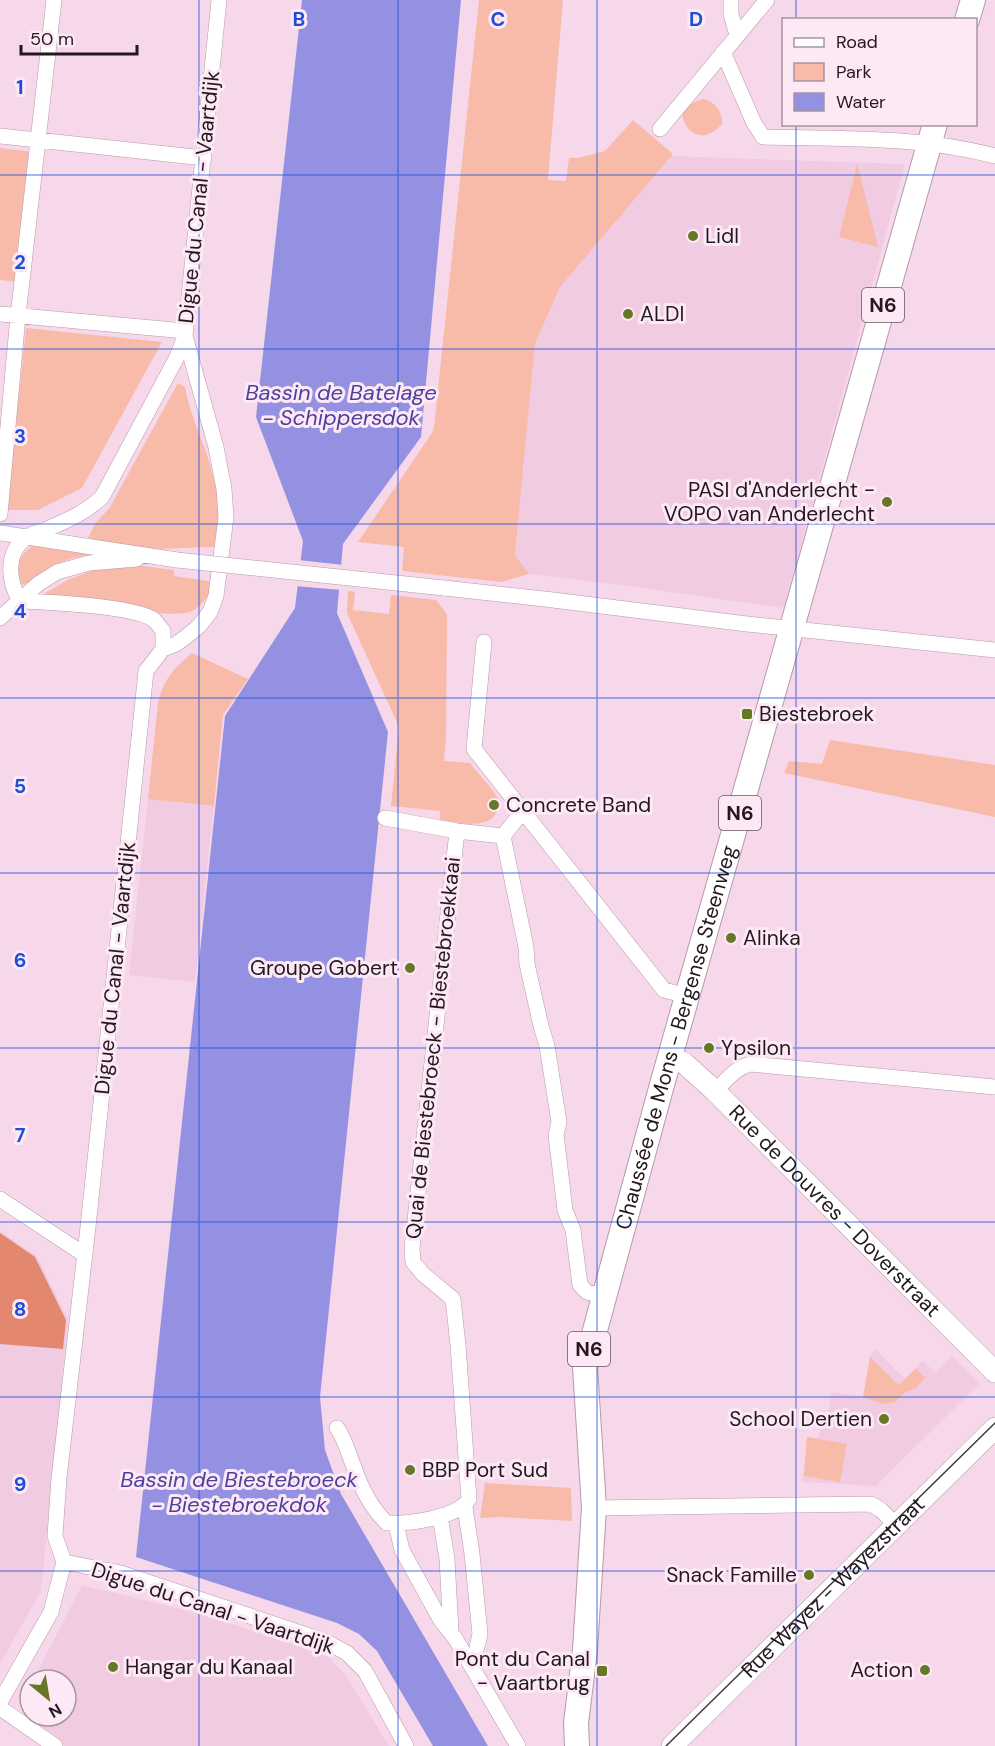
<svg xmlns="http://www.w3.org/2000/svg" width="995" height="1746" viewBox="0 0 995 1746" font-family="'DM Sans',sans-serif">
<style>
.built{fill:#f1cbe2}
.green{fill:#f8bba9}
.forest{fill:#e3886f}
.water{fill:#9591e2}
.pier{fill:#f7d8eb}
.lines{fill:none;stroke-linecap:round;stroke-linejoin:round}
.street-casing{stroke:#b699ab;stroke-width:16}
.secondary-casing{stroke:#b699ab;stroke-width:22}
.primary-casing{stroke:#b699ab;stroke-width:26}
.street{stroke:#fff;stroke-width:15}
.secondary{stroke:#fff;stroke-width:21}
.primary{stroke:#fff;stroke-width:24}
.tram{stroke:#453740;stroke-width:1.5}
.street-bridge-casing{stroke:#b699ab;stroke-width:16;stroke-linecap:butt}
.street-bridge{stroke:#fff;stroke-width:15}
.grid{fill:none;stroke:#1d4ed8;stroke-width:1.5;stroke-opacity:0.55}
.poi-dot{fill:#667725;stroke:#fde9f5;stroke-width:2}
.labels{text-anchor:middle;stroke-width:6;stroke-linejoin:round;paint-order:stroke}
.shield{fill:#fde9f5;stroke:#64575f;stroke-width:1.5}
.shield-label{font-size:20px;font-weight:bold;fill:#23181f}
.street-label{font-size:21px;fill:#23181f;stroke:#fde9f5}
.poi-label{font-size:21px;fill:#23181f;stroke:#fde9f5;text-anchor:start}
.water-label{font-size:22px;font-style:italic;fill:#4d3f9e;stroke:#fde9f5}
.grid-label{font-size:20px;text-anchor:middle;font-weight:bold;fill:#1d4ed8;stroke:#fde9f5;stroke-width:6;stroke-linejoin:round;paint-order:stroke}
</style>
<rect width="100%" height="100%" fill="#f7d8eb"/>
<!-- built -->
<path class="built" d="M 669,156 L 905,164 L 784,608 L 628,586 L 529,574 L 515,556 L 535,344 L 560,287 Z
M 148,799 L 214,806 L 195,982 L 129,975 Z
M 0,1231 L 37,1256 L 68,1319 L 41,1591 L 0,1664 Z
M 875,1349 L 905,1379 L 923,1361 L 936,1373 L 952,1356 L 980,1383 L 876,1486 L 802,1482 L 807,1437 L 819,1438 L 821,1425 L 828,1414 L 832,1392 L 863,1397 L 871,1354 Z
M 82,1585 L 209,1616 L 329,1657 L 347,1677 L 389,1746 L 65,1746 L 28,1721 L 22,1700 L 30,1686 L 30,1716 L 66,1716 L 66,1680 L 33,1680 Z"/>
<!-- green -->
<path class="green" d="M 479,0 L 563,0 L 548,180 L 566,181 L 569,158 L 578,158 L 605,151 L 633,120 L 673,154 L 560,287 L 535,344 L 515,555 L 529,574 L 501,582 L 402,571 L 404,547 L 358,542 L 432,433 L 434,427 Z
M 703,99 C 715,101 723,112 722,124 C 706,143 687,137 682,115 C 687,105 693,102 703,99 Z
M 0,148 L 34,152 L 19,282 L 0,280 Z
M 857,164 L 858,167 L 878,247 L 839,237 Z
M 26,328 L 162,342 L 82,488 L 38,510 L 7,510 Z
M 178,383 L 185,387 C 190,417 205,443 212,472 C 220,500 219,519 218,547 C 176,547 128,555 88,538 L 95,524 L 110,507 Z
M 32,546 L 74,549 L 89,554 L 87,556 C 54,558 48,576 22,585 C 13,568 18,557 32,546 Z
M 135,565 L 174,570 L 174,576 L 215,582 C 210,593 203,606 192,611 C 174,621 74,601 48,597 L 45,593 L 70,579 L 94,570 Z
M 348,591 L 355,592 L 353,610 L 389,614 L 391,595 L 436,600 L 447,614 L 446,739 L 444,761 L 470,763 C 478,774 490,785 497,797 C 499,801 499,807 497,811 C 490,831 455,822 440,820 L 440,811 L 391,806 L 399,727 L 347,613 Z
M 192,653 L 248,679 L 223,715 L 214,806 L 148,799 L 158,703 C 164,679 173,669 192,653 Z
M 830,740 L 995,765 L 995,817 L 784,773 L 789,761 L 822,764 Z
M 870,1357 L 899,1385 L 916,1368 L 925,1378 L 916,1388 L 904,1393 L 895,1402 L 884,1404 L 863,1397 Z
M 807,1437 L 847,1444 L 840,1482 L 804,1476 Z
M 485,1483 L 571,1488 L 572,1521 L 501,1517 L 480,1518 Z"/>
<!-- forest -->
<path class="forest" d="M 0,1233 L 35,1257 L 66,1320 L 63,1349 L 0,1344 Z"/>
<!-- water -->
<path class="water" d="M 302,0 L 461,0 L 421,437 L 343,544 L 337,613 L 388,732 L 320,1397 L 325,1450 L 341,1494 L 488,1746 L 433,1746 L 377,1651 L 359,1634 L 337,1623 L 136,1557 L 225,716 L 295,608 L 303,541 L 256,417 Z"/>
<!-- pier -->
<path class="pier" d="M 298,560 L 344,565 L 342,590 L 295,586 Z"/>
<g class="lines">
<!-- street casing -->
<g class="street-casing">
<path id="street" d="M 219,0 L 185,336 L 216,447 L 224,489 L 226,517 L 216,596 L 210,612 L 199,626 L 187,636 L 176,644 L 163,649 L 146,671 L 88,1227 L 59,1478 L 55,1536 L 64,1562 L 121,1573 L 325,1641 L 347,1653 L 365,1671 L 406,1746
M 731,0 L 731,14 L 737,35
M 723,52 L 754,123 L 763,137 C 841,139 919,136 995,156
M 660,129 L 767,0
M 0,136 L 204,158
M 0,314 L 185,331
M 0,514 L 18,316 L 54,0
M 0,533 L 177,560
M 444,588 L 553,600 L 747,624 L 995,650
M 20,601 C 8,581 5,552 27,537 C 32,534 39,532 45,530 C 66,521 85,513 102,497 L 177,357 L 185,336
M 20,601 C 46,602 136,606 154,620 C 157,623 160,627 163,631 L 163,649
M 0,618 L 38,584 L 57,572 L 89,563 L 137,559
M 484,642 L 474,749 L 664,990 L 687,996
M 385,818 L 457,831 L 503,836
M 503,836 L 526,947 L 527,964 L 541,1026 L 547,1046 L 559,1122 L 556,1135 L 565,1210 L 573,1230 L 580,1285 L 587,1292 L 603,1296
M 503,836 L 523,811
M 715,1091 C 726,1081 735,1068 750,1064 L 995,1087
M 0,1199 L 85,1255
M 337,1428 C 346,1441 348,1453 354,1467 C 361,1488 371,1508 387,1523 C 408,1524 458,1518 469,1499 L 458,1345 L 453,1299 L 423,1274 L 413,1262 L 412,1248 L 457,831
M 465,1507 L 472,1554 L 480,1634 L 477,1647
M 594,1508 L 871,1504 L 881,1510 L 896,1525
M 440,1516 L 447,1559 L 451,1632
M 396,1524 L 402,1550 L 440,1619 L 455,1638 L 518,1746
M 0,1702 L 51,1612 L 64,1562
M 0,1708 L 55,1746"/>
</g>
<!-- secondary casing -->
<g class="secondary-casing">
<g id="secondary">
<path id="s1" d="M 670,1058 L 684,1063 L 715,1091 L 995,1372"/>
<path id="s2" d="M 672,1746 L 995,1428"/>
</g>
</g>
<!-- primary casing -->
<g class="primary-casing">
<g id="primary">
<path d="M 967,20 L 973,0"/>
<path id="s3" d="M 577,1746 L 576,1723 L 585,1650 L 594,1508 L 585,1367 L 663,1081 L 935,124"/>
</g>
</g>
<!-- street -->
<use href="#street" class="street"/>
<!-- secondary -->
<use href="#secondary" class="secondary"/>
<!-- primary -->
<use href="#primary" class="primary"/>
<!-- tram -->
<path class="tram" d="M 666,1746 L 995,1423"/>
<!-- street-bridge casing -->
<g class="street-bridge-casing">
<path id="street-bridge" d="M 177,560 L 444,588"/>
</g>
<!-- street-bridge -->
<use href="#street-bridge" class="street-bridge"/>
</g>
<!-- grid -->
<path class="grid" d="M 199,0 L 199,1746M 398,0 L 398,1746M 597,0 L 597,1746M 796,0 L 796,20M 796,124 L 796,1746M 0,175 L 995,175M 0,349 L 995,349M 0,524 L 995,524M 0,698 L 995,698M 0,873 L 995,873M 0,1048 L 995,1048M 0,1222 L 995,1222M 0,1397 L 995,1397M 0,1571 L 995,1571"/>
<!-- markers -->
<g class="poi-dot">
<circle cx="693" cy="236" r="6"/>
<circle cx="628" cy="314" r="6"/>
<circle cx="887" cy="502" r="6"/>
<rect x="741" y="708" width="12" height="12" rx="3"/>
<circle cx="494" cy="805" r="6"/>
<circle cx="731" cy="938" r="6"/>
<circle cx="410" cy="968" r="6"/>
<circle cx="709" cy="1048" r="6"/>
<circle cx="884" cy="1419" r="6"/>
<circle cx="410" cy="1470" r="6"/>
<circle cx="809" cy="1575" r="6"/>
<circle cx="113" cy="1667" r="6"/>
<circle cx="925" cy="1670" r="6"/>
<rect x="596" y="1665" width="12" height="12" rx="3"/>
</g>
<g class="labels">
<!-- shield labels -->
<g class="shield">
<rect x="862" y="288" width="42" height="34" rx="4.5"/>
<rect x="719" y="796" width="42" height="34" rx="4.5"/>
<rect x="568" y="1332" width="42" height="34" rx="4.5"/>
</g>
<g class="shield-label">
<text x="883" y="312">N6</text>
<text x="740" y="820">N6</text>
<text x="589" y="1356">N6</text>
</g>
<!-- street labels -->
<g class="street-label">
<text transform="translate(199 197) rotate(-84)" y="7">Digue du Canal - Vaartdijk</text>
<text transform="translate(115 968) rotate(-84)" y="7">Digue du Canal - Vaartdijk</text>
<text dy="7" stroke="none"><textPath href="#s3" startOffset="722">Chaussée de Mons - Bergense Steenweg</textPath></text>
<text transform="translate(433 1048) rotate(-84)" y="7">Quai de Biestebroeck - Biestebroekkaai</text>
<text dy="7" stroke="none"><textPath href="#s1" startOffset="226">Rue de Douvres - Doverstraat</textPath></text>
<text dy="7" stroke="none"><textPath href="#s2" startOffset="226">Rue Wayez - Wayezstraat</textPath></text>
<text transform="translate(213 1608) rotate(18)" y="7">Digue du Canal - Vaartdijk</text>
</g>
<!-- poi labels -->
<g class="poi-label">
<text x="705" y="243">Lidl</text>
<text x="640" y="321">ALDI</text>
<text x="875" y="497" text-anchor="end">PASI d'Anderlecht -<tspan x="875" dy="24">VOPO van Anderlecht</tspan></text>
<text x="759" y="721">Biestebroek</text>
<text x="506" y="812">Concrete Band</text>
<text x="743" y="945">Alinka</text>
<text x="398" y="975" text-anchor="end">Groupe Gobert</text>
<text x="721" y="1055">Ypsilon</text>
<text x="872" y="1426" text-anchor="end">School Dertien</text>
<text x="422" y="1477">BBP Port Sud</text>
<text x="797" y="1582" text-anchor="end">Snack Famille</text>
<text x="590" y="1666" text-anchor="end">Pont du Canal<tspan x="590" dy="24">- Vaartbrug</tspan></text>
<text x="125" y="1674">Hangar du Kanaal</text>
<text x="913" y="1677" text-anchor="end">Action</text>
</g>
<!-- water labels -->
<g class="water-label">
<text x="341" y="400">Bassin de Batelage<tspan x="341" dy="25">- Schippersdok</tspan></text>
<text x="239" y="1487">Bassin de Biestebroeck<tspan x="239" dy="25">- Biestebroekdok</tspan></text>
</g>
</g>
<g class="grid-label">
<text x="299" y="26">B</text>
<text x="498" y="26">C</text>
<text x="696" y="26">D</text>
<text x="20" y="94">1</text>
<text x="20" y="269">2</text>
<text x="20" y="443">3</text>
<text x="20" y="618">4</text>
<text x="20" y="793">5</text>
<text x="20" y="967">6</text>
<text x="20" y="1142">7</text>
<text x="20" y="1316">8</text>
<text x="20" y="1491">9</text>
</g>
<!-- legend -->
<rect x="782" y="18" width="195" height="108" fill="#fde9f5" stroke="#a6959f" stroke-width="1.5"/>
<rect x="794" y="38" width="30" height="9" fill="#ffffff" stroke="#a6959f" stroke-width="1.5"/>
<text x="836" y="48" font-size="18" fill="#23181f">Road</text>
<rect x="794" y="63" width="30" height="18" fill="#f8bba9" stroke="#a6959f" stroke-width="1.5"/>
<text x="836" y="78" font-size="18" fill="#23181f">Park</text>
<rect x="794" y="93" width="30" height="18" fill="#9591e2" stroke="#a6959f" stroke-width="1.5"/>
<text x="836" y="108" font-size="18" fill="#23181f">Water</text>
<!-- north arrow -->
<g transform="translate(48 1698) rotate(150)"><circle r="28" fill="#fde9f5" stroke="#a6959f" stroke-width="1.5"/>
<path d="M0-4.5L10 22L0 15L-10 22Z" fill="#667725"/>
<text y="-9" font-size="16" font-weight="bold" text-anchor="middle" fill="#23181f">N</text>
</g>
<!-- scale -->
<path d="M21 45v9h116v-9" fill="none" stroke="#23181f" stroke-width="3"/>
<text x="30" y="45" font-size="18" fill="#23181f" stroke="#fde9f5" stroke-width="4.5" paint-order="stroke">50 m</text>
</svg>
